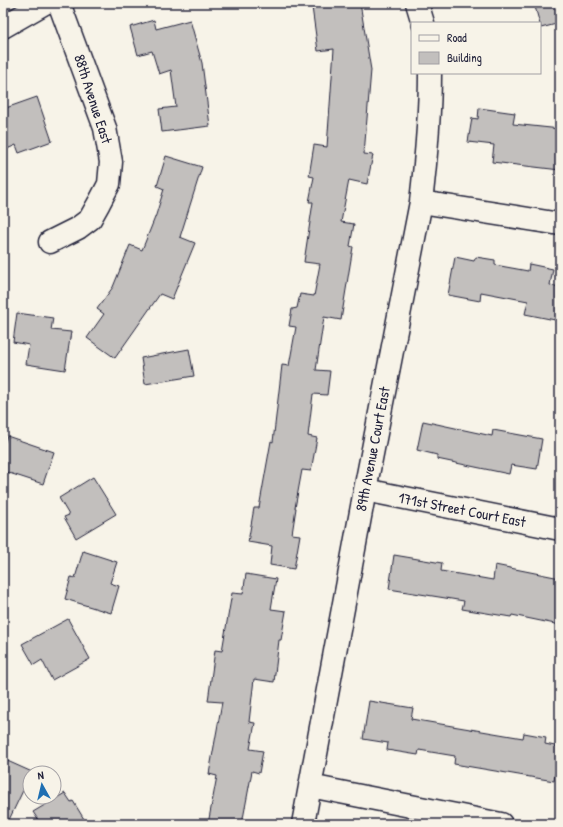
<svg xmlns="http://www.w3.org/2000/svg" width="563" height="827" viewBox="0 0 563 827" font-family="'Patrick Hand',sans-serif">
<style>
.building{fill:#c2bfbd;stroke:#22223b}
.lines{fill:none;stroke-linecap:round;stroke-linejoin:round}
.minor-casing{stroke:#22223b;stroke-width:25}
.minor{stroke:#f7f3e8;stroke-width:22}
.labels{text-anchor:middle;stroke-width:3.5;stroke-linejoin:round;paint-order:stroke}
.street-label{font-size:15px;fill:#22223b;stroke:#f7f3e8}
</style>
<rect width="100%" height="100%" fill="#f7f3e8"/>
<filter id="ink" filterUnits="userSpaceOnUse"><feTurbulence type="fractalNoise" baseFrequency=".025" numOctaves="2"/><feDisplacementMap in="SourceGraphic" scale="8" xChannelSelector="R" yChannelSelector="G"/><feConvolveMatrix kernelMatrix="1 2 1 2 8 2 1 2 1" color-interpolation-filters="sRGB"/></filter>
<g filter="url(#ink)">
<!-- building -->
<path class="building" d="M 341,3 L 360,3 L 371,70 L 364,154 L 373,155 L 367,184 L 349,180 L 341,222 L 354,224 L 350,246 L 353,247 L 341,320 L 324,317 L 316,370 L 330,371 L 327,395 L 313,394 L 308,436 L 317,438 L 311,471 L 302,470 L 295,508 L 296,508 L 292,534 L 300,535 L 294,569 L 270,565 L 272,546 L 248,542 L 254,508 L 259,508 L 271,441 L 273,442 L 282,365 L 289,366 L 296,327 L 289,326 L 292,309 L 297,308 L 300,294 L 314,296 L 320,264 L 304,262 L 313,202 L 309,202 L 314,177 L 309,176 L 314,145 L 327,147 L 334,49 L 318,51 L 312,7 Z
M 534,3 L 560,3 L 560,23 L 541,28 Z
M 154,20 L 156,29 L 190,20 L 202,63 L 210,126 L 162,132 L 159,109 L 176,107 L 171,70 L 159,74 L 152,51 L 138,55 L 130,27 Z
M 37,97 L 52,141 L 19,153 L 16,145 L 7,149 L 3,139 L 3,109 Z
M 479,108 L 515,113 L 513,124 L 560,129 L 560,170 L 492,162 L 494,145 L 468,142 L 472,118 L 478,119 Z
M 166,156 L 202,167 L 180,237 L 195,243 L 172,299 L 160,294 L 115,358 L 87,338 L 104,314 L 97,309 L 113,287 L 130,245 L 142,250 L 156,215 L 164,189 L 157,186 Z
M 455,257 L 474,261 L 476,257 L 495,260 L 495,265 L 528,271 L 529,264 L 553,269 L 550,285 L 560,287 L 560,321 L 525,314 L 528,301 L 481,292 L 480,301 L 448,295 Z
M 17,313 L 53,318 L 51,330 L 71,332 L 65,370 L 26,364 L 29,345 L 13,342 Z
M 189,349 L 194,376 L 145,384 L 141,358 Z
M 423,421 L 492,436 L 493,430 L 542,439 L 537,469 L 511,465 L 509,474 L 437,459 L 437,455 L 417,450 Z
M 7,436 L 54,452 L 43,484 L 3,471 L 3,447 Z
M 93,477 L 116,514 L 76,538 L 64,517 L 69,515 L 59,498 Z
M 83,551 L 117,562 L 110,583 L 119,586 L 111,613 L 65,599 L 71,577 L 75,578 Z
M 394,555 L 442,563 L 441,571 L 493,580 L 495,565 L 560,578 L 560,625 L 512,615 L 511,617 L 462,609 L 464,601 L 389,589 Z
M 246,574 L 276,579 L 271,609 L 286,611 L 281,640 L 279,640 L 274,682 L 254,679 L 249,722 L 255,723 L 250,749 L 263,751 L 259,773 L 252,771 L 242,824 L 208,824 L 217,776 L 209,774 L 222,702 L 208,701 L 215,650 L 222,651 L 232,593 L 243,594 Z
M 68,619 L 90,659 L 52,680 L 42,660 L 34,665 L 22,644 Z
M 369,701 L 413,708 L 411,719 L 523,738 L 524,733 L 546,737 L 545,744 L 560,747 L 554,781 L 454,764 L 455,756 L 419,750 L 418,755 L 387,750 L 388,743 L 363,739 Z
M 3,759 L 32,772 L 30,773 L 30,776 L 7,824 L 3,824 Z
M 65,793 L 71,802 L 73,801 L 87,824 L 41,824 L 33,812 Z"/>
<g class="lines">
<!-- minor casing -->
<g class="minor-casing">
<path id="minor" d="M 417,3 L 423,23
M 3,27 L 45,3
M 421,202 L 560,224
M 50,242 L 78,228 L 90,219 L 99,203 L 109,184 L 111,162 L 105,128 L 59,3
M 365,490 L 560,529
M 310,786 L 501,824
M 303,824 L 365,490 L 421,202 C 426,159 430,116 430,73"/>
</g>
<!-- minor -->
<use href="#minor" class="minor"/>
</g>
</g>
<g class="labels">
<!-- street labels -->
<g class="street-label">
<text transform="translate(93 99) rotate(72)" y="5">88th Avenue East</text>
<text transform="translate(373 449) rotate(-79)" y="5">89th Avenue Court East</text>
<text transform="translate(462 510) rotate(11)" y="5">171st Street Court East</text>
</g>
</g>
<!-- margin -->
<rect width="563" height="827" fill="none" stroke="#f7f3e8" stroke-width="16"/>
<rect x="8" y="8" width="547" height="811" fill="none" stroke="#22223b" stroke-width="1.5" filter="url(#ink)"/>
<!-- legend -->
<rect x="411" y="22" width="130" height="52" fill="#f7f3e8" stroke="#a29fa3"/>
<rect x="419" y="35" width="20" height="6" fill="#f7f3e8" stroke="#a29fa3"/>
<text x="447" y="42" font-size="12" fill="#22223b">Road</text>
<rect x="419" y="52" width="20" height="12" fill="#c2bfbd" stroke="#a29fa3"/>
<text x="447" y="62" font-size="12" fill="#22223b">Building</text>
<!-- north arrow -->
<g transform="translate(42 785) rotate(352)"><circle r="19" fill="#f7f3e8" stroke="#a29fa3"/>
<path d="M0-3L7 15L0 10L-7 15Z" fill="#1f6fb2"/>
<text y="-6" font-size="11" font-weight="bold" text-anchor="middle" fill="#22223b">N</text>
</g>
</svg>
